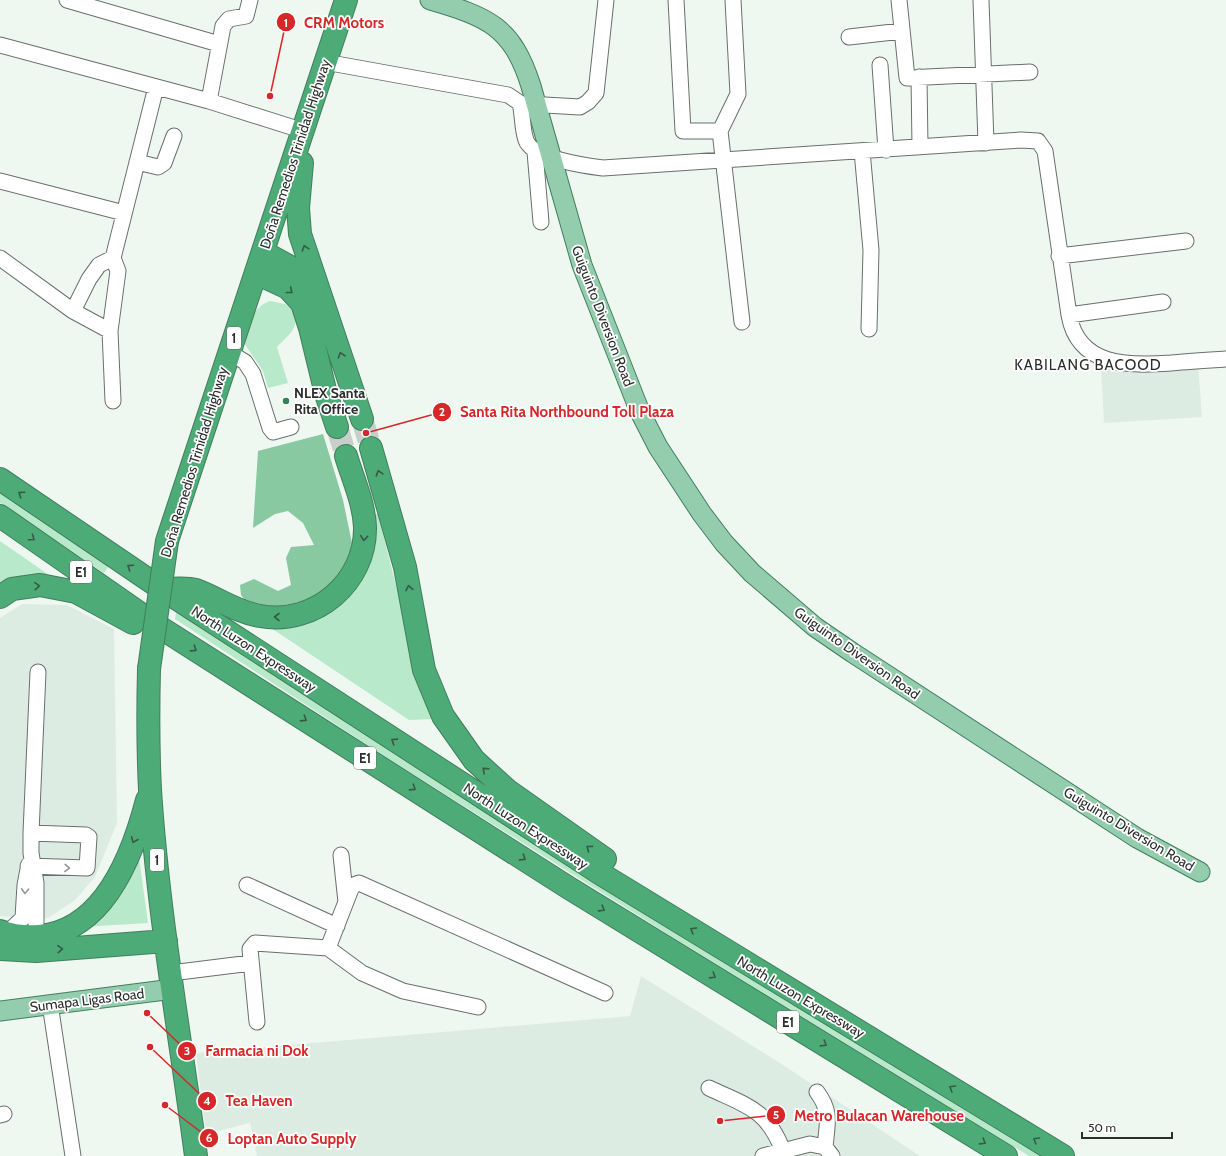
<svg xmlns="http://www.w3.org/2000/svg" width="1226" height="1156" viewBox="0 0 1226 1156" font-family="Cabin,sans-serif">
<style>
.built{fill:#ddece2}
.green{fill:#b8e9ca}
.forest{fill:#88c9a1}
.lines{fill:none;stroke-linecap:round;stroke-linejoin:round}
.highway-tunnel{stroke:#c8cfca;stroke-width:22;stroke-dasharray:22 11;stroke-linecap:butt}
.minor-casing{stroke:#69706c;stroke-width:17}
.major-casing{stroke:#417f5d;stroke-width:21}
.highway-casing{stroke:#417f5d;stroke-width:24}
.minor{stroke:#fff;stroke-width:15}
.major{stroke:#94cdae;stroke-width:19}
.highway{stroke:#4dab78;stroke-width:22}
.highway-bridge-casing{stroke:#417f5d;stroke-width:24;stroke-linecap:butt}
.highway-bridge{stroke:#4dab78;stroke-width:22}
.oneway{stroke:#375a47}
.oneway2{stroke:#959696}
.poi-dot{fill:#2e8457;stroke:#fff;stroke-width:1.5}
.labels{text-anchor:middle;stroke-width:3.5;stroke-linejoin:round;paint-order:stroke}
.shield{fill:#fff;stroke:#6b6d6b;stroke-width:1}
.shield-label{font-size:13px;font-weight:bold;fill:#2b2e2c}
.street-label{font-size:14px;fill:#2b2e2c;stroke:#fff}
.poi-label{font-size:14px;font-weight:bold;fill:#2b2e2c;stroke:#fff;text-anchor:start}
.neighbourhood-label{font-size:15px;letter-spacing:1px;fill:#2b2e2c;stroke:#fff}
.leader{fill:none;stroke:#d62828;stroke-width:1.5}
.callout-dot{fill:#d62828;stroke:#fff;stroke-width:1.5}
.mark-label{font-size:12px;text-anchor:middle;font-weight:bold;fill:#fff}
.callout-label{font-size:15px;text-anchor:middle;font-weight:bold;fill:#d62828;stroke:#fff;stroke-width:3.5;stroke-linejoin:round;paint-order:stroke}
</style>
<rect width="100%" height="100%" fill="#eff7f1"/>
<!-- built -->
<path class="built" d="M 1198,364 L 1202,417 L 1104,423 L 1101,369 Z
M 22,604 L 67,605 L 114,629 L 117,823 L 95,877 L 75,900 L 48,918 L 37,919 L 0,916 L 0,618 Z
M 641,976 L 780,1063 L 920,1156 L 257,1156 L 250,1123 L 206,1134 L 196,1053 L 630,1016 Z"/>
<!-- green -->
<path class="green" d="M 270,301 L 285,304 L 294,309 C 299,330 290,333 277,347 L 288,383 L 268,388 L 263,371 L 244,343 C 248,326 251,308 270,301 Z
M 0,487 L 110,564 L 104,573 L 0,503 Z
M 375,514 L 378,514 L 396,586 L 434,719 L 409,720 L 271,628 L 289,624 L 355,588 L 371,558 L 375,540 Z
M 0,541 L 55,579 L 0,589 Z
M 177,606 L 1057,1156 L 1029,1156 L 679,941 L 389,759 L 175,619 Z
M 138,850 L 148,923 L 81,927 Z"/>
<!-- forest -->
<path class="forest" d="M 323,434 L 343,500 L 352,543 L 346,570 L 313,599 L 271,608 L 249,606 L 241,595 L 240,585 L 254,579 L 278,591 L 291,585 L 286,558 L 291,547 L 314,545 L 303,523 L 288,511 L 275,514 L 253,528 L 258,451 Z"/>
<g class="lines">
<!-- highway-tunnel -->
<path class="highway-tunnel" d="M 362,419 L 371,448
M 337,427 L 346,456"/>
<!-- minor casing -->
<g class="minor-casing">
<path id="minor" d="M 67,0 L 219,44
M 676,0 L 683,131 L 720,131
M 733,0 L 738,94 L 720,131 L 742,322
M 899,0 L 907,78 L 1030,72
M 981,0 L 986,143
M 849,37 L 902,31
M 0,45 L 209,101 L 304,131
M 325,62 L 508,95 L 520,103 C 523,115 522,129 526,140 C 531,158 586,166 603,168 L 1021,140 L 1038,141 L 1045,151 L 1069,315 C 1078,367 1129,366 1171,363 C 1189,361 1208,360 1226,359
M 880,65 L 886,150
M 919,77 L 920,147
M 209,101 L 223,26 L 229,19 L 246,16 L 250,0
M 527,104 L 580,107 L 588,102 L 596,93 L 606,0
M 862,151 L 871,250 L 869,329
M 535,152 L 541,222
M 137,162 L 158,167 L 164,163 L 174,136
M 0,181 L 124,213
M 1059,256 L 1186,241
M 0,258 L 73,311 L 110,331
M 73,311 L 89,279 L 99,265 L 113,258
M 1069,315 L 1163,302
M 229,352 L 245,362 L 253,374 L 270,428 L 273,432 L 291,427
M 113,401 L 110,331 L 118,271 L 113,258 L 156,87
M 341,855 L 346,902
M 28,866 L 87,868 L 89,837 L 86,835 L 31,833
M 247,885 L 337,926
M 6,934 L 23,918 L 25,885 L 29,864
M 36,946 L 36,883 L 31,853 L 31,833 L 38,672
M 328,948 L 362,973 L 403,991 L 478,1007
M 171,973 L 251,963
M 50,1004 L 73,1156
M 257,1022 L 250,949 L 255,943 L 328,948 L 351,889 L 354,885 L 359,883 L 605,993
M 709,1088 C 747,1106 767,1109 783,1151
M 817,1092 C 832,1112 827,1124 825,1147
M 0,1115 L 4,1114
M 763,1156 L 810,1144 L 825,1147 L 832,1156"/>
</g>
<!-- major casing -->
<g class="major-casing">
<path id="major" d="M 430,0 C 488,17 512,26 531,86 L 582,265 L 640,412 L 658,447 L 702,514 L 724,543 L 752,573 L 815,627 L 853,653 L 1137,838 L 1200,872
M 0,1011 L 173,989"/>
</g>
<!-- highway casing -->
<g class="highway-casing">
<path id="highway" d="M 302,163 L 298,208 L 300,234 L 362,419
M 263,252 L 294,269 L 318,294
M 256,273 L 288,288 L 302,303 L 310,328 L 326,394 L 337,427
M 371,448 L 405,567 L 424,670 L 443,716 L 474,760 L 507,790 L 605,859
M 0,479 L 162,589 L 601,874 L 1063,1156
M 0,516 L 161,628 L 569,888 L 1006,1156
M 167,541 L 346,0
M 162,589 C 172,589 186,587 196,590 C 218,598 236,612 260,616 C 315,626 366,582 365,527 C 364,503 353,479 346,456
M 0,597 L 12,589 L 40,585 L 76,592 L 133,623
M 149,669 C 148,709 148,750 150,790 C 158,913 180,1034 196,1156
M 0,931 C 13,936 25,937 39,936 C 104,931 133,854 147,800
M 0,949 L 36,951 L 166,941"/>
</g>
<!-- minor -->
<use href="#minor" class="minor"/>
<!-- major -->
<use href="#major" class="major"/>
<!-- highway -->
<use href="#highway" class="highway"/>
<!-- highway-bridge casing -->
<g class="highway-bridge-casing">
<path id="highway-bridge" d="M 149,669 L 167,541"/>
</g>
<!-- highway-bridge -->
<use href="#highway-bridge" class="highway-bridge"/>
</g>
<!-- one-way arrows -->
<defs><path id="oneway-chevron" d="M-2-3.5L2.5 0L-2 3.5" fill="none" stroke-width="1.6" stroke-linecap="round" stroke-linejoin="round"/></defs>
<g class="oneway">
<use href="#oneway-chevron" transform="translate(305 248) rotate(-108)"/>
<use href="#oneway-chevron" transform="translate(290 291) rotate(39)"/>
<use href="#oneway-chevron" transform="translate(341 355) rotate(-109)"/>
<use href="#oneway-chevron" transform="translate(379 473) rotate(-107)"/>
<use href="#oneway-chevron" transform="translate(21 494) rotate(-146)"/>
<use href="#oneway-chevron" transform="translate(32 538) rotate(35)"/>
<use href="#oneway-chevron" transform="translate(364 538) rotate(96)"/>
<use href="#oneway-chevron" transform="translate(130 567) rotate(-146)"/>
<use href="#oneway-chevron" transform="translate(37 586) rotate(-4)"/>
<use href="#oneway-chevron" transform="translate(409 588) rotate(-101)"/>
<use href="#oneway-chevron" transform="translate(277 617) rotate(-180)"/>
<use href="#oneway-chevron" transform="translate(194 649) rotate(33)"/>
<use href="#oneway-chevron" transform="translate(304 719) rotate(33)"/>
<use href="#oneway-chevron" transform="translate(394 741) rotate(-147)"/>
<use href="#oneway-chevron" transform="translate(485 770) rotate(-138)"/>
<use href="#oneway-chevron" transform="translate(413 788) rotate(33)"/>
<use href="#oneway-chevron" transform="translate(134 840) rotate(112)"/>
<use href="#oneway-chevron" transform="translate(589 848) rotate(-144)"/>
<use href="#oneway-chevron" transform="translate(523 858) rotate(33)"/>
<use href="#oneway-chevron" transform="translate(602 909) rotate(32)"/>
<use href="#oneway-chevron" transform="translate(693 930) rotate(-149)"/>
<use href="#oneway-chevron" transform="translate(60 949) rotate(-4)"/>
<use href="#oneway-chevron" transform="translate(713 976) rotate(32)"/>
<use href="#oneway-chevron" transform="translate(824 1044) rotate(32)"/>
<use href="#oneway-chevron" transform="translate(952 1088) rotate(-149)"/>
<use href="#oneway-chevron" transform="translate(1036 1140) rotate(-149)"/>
<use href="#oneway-chevron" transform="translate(983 1142) rotate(32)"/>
</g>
<g class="oneway2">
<use href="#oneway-chevron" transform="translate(67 868) rotate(2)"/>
<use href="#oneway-chevron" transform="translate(25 891) rotate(93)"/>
</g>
<!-- markers -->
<circle class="poi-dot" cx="286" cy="401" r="4"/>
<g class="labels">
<!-- shield labels -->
<g class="shield">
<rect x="227" y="327" width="14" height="22" rx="3"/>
<rect x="70" y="561" width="22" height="22" rx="3"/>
<rect x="354" y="747" width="22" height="22" rx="3"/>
<rect x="150" y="849" width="14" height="22" rx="3"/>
<rect x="777" y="1011" width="22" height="22" rx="3"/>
</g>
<g class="shield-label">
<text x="234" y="343">1</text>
<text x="81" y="577">E1</text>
<text x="365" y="763">E1</text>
<text x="157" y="865">1</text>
<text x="788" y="1027">E1</text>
</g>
<!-- street labels -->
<g class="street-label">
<text transform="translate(295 154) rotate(-72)" y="5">Doña Remedios Trinidad Highway</text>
<text transform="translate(603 316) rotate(69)" y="5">Guiguinto Diversion Road</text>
<text transform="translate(194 462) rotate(-73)" y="5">Doña Remedios Trinidad Highway</text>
<text transform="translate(254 649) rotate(33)" y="5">North Luzon Expressway</text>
<text transform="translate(857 653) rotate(35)" y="5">Guiguinto Diversion Road</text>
<text transform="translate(526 826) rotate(33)" y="5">North Luzon Expressway</text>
<text transform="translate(1129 829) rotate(31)" y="5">Guiguinto Diversion Road</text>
<text transform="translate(801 997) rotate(31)" y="5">North Luzon Expressway</text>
<text transform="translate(87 1000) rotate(-7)" y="5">Sumapa Ligas Road</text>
</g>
<!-- poi labels -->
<g class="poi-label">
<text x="294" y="398">NLEX Santa<tspan x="294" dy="16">Rita Office</tspan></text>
</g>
<!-- neighbourhood labels -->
<g class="neighbourhood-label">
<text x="1088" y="370">KABILANG BACOOD</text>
</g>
</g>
<!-- callouts -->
<path class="leader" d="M270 96L286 22M366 433L442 412M147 1013L187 1051M150 1047L207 1101M720 1121L776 1115M165 1105L209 1138"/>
<g class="callout-dot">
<circle cx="270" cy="96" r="4"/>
<circle cx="366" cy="433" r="4"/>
<circle cx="147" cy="1013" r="4"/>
<circle cx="150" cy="1047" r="4"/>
<circle cx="720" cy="1121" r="4"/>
<circle cx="165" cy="1105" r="4"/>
<circle cx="286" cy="22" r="10"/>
<circle cx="442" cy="412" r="10"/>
<circle cx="187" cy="1051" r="10"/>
<circle cx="207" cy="1101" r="10"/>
<circle cx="776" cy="1115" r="10"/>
<circle cx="209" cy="1138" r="10"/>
</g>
<g class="mark-label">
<text x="286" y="27">1</text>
<text x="442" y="416">2</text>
<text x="187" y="1055">3</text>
<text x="207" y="1105">4</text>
<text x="776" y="1119">5</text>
<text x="209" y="1142">6</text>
</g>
<g class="callout-label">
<text x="344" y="28">CRM Motors</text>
<text x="567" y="417">Santa Rita Northbound Toll Plaza</text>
<text x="257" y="1056">Farmacia ni Dok</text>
<text x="259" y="1106">Tea Haven</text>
<text x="879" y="1121">Metro Bulacan Warehouse</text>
<text x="292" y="1144">Loptan Auto Supply</text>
</g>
<!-- scale -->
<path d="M1082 1132v6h90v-6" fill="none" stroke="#2b2e2c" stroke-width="2"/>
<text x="1088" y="1132" font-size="12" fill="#2b2e2c" stroke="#ffffff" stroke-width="3" paint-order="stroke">50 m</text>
</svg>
